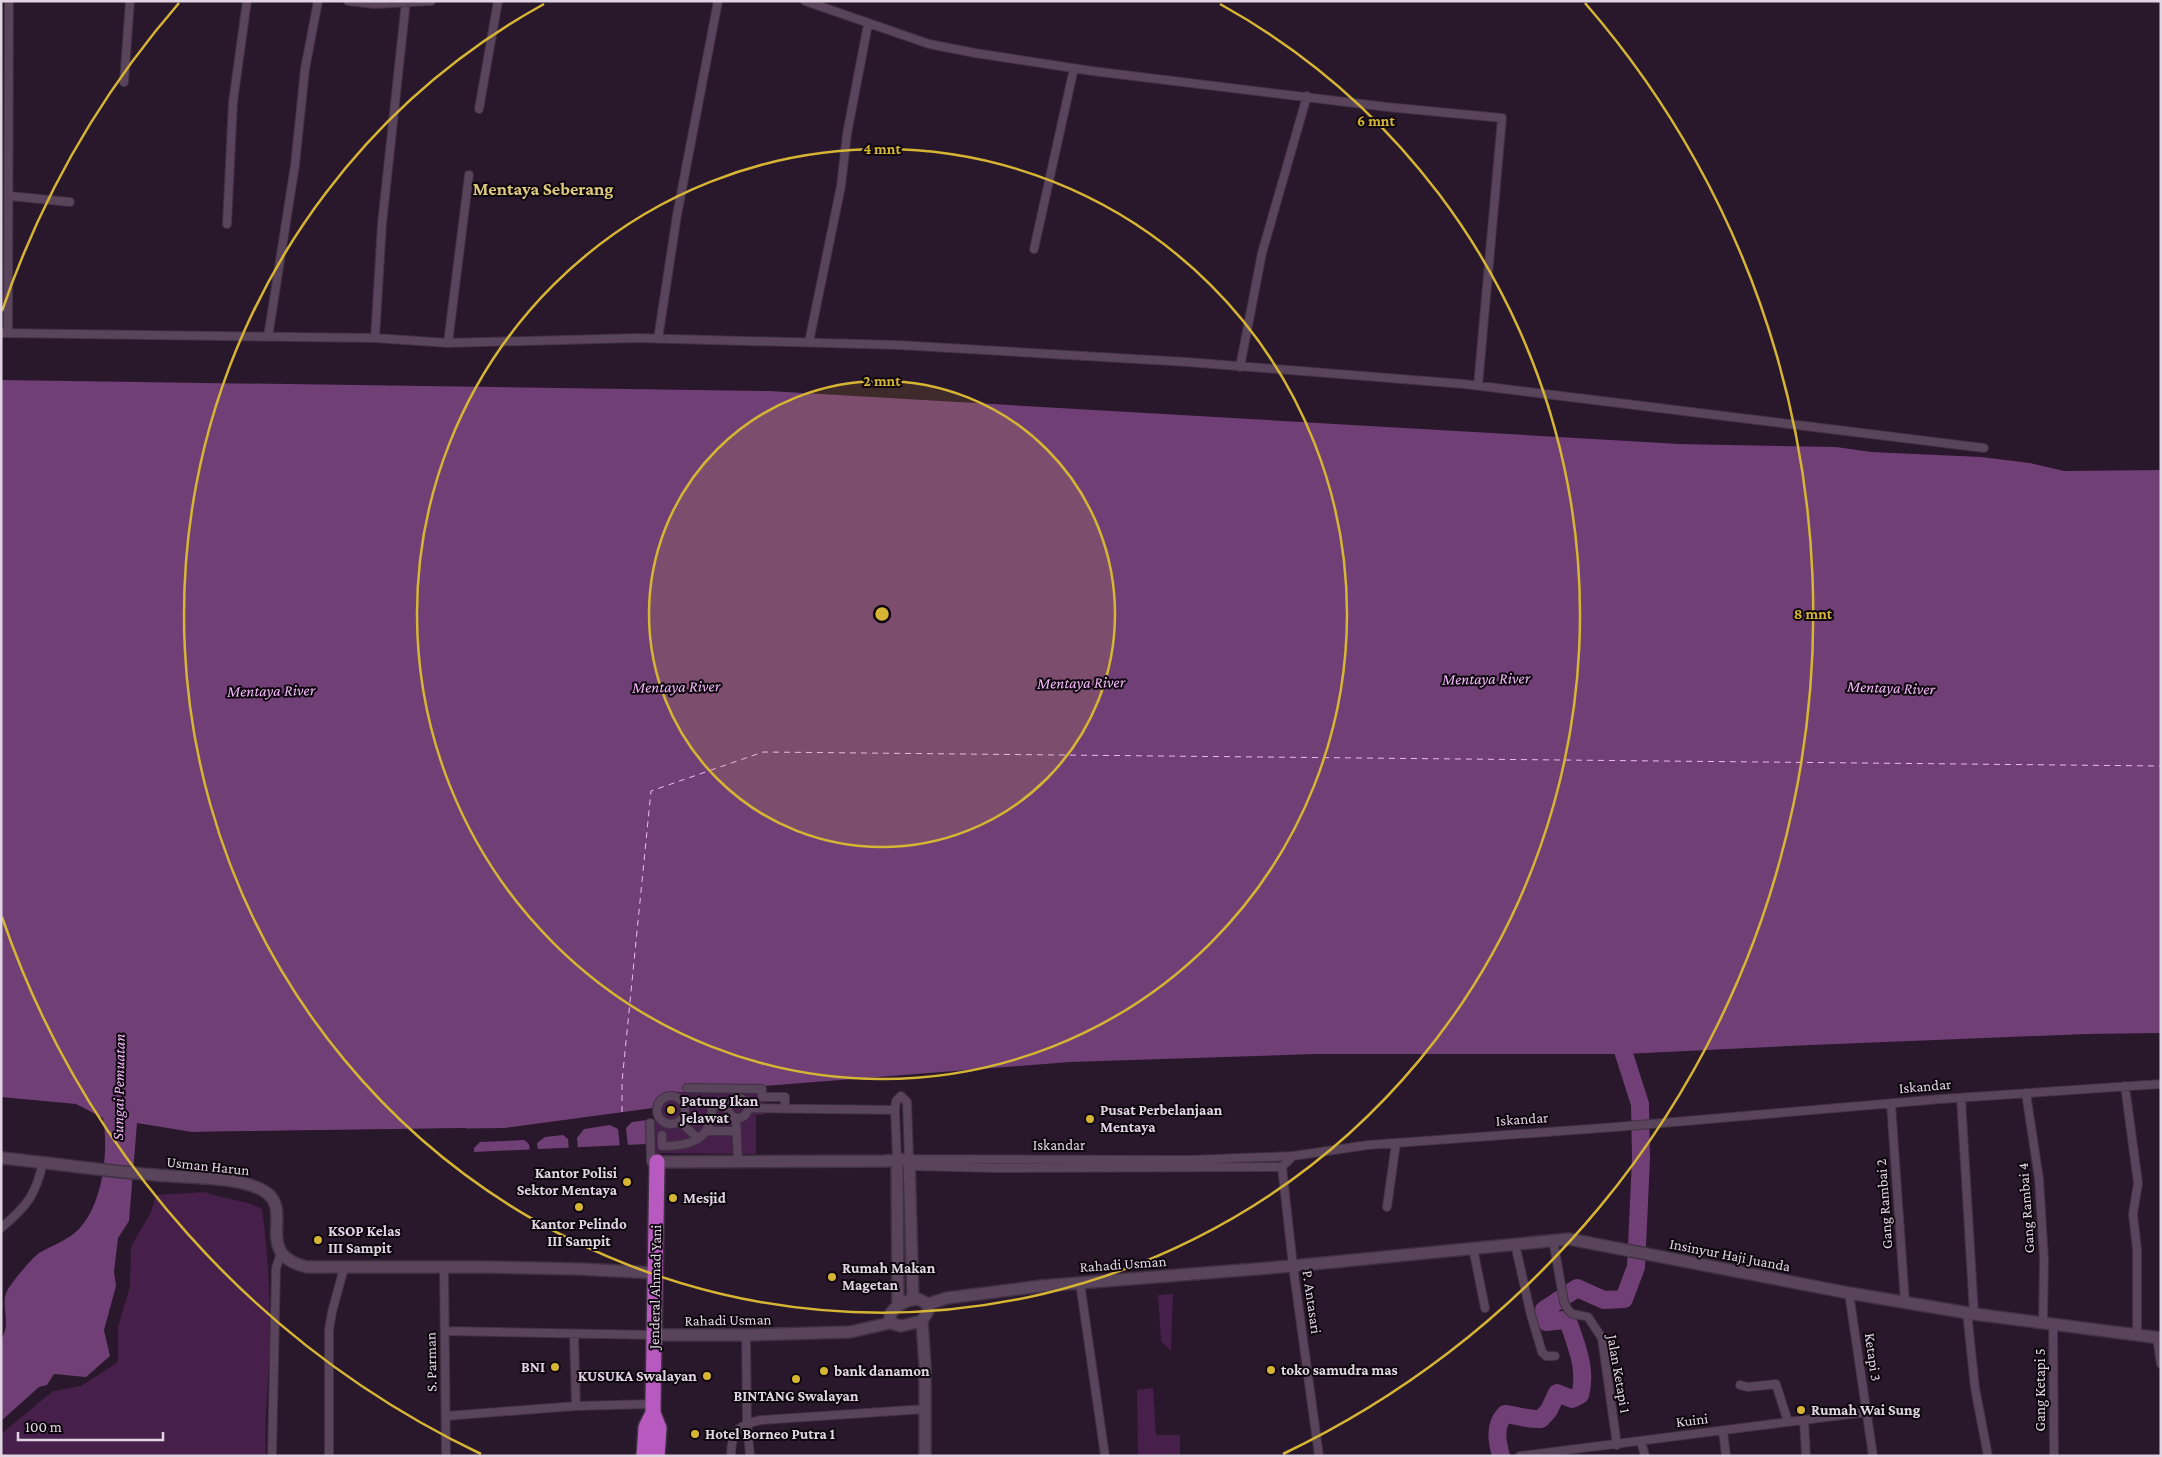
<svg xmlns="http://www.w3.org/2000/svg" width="2162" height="1457" viewBox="0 0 2162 1457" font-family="'Crimson Pro',serif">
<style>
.green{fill:#46204a}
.water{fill:#703f75}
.pier{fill:#29172b}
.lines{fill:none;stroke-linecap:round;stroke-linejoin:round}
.river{stroke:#703f75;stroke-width:18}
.ferry{stroke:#f3b8f8;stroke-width:1;stroke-dasharray:6 5;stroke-linecap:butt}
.street-casing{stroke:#3f3141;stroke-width:10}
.secondary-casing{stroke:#3f3141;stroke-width:14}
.highway-casing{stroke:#3f3141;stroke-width:18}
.street{stroke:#59445b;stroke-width:8}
.secondary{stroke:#59445b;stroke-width:11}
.highway{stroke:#b859c0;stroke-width:15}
.ring{fill:none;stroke:#d6b534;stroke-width:2.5}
.poi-dot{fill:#d6b534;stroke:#0d060e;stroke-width:2}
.labels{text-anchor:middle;stroke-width:4;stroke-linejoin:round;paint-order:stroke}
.street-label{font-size:15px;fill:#e2d5e3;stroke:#0d060e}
.poi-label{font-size:15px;font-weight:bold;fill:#e2d5e3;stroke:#0d060e;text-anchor:start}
.water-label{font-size:16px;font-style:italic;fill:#f3b8f8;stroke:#0d060e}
.quarter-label{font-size:18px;font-weight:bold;fill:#dec87b;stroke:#0d060e}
.centre{fill:#d6b534;stroke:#0d060e;stroke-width:2.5}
.ring-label{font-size:15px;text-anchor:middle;font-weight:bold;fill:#d6b534;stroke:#0d060e;stroke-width:4;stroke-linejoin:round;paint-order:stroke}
</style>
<rect width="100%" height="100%" fill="#29172b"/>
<!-- green -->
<path class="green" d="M 685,1086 L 764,1086 L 764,1115 L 756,1115 L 756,1154 L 654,1153 C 654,1138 648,1100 664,1093 C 670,1091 678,1092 684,1092 Z
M 205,1192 C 224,1200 244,1199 262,1209 C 268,1252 270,1294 270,1338 C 269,1377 264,1416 266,1456 L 1,1456 L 1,1434 L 53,1391 L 81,1386 L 118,1362 L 118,1327 L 130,1286 L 131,1247 L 151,1212 L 156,1195 Z
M 1173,1294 L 1171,1351 L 1161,1341 L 1158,1295 Z
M 1153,1388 L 1156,1435 L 1180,1435 L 1180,1456 L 1138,1456 L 1137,1390 Z"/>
<!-- water -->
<path class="water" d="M 1,380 L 769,391 L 1679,444 L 1836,447 L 1871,452 L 1981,457 L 2030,463 L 2064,471 L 2161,470 L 2161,1033 L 2086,1034 L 1811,1045 L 1624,1054 L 1315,1054 L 1070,1062 L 764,1086 L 685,1086 L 684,1092 C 660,1092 653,1094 654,1121 L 646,1122 L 647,1144 L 474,1152 L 466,1128 L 192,1132 L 137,1123 L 129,1221 L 118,1238 L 114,1272 L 116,1286 L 104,1330 L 110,1356 L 86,1377 L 54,1374 L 47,1385 L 39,1387 L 1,1421 L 1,1339 C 12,1324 0,1305 7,1291 C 11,1283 31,1259 39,1253 C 51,1246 68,1240 78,1230 C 103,1205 109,1151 103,1118 L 76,1104 L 1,1097 Z"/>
<!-- pier -->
<path class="pier" d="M 653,1108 L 654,1119 L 632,1122 L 626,1128 L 628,1147 L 620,1147 L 618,1129 L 610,1125 L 584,1129 L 577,1138 L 578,1150 L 569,1150 L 568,1139 L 563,1135 L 545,1137 L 537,1143 L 538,1152 L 530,1152 L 529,1144 L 524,1140 L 480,1142 L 474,1148 L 474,1155 L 471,1153 L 464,1131 L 192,1134 L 192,1132 L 504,1128 Z"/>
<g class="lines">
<!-- river -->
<path class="river" d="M 1501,1456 C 1497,1441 1494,1426 1505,1414 C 1517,1415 1528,1420 1541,1419 L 1549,1410 L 1557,1393 L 1572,1399 L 1580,1395 C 1587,1371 1577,1347 1569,1324 L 1564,1320 L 1546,1322 L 1543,1319 L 1544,1310 L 1577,1288 L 1604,1300 L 1624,1299 L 1636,1267 L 1641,1159 L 1640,1104 L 1624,1054 L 1623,1031"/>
<!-- ferry -->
<path class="ferry" d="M 622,1112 L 622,1082 L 651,791 L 763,752 L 2161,766"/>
<!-- street casing -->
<g class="street-casing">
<path id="street" d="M 348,1 L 375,4 L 431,1
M 805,1 L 929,44 L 975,53 L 1092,71 L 1387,107 L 1502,118 L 1478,386
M 124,82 L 130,1
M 479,109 L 498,1
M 10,196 L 70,202
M 227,224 L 233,102 L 247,1
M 1034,249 L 1074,68
M 8,332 L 9,1
M 1,333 L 375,338 L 448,343 L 637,338 L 898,345 L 1187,362 L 1464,384 L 1984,448
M 268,337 L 295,165 L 305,69 L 318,1
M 375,338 L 382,224 L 406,1
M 658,339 L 677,215 L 718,1
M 809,342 L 841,186 L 847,134 L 868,24
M 448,343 L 469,175
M 1240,367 L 1262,253 L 1307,96
M 2125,1086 L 2138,1183 L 2133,1214 L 2137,1249 L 2137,1335
M 687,1088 L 762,1089 L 762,1097 L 785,1097 L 785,1108
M 2026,1093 L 2039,1179 L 2044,1259 L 2043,1323
M657 1110a14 14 0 1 1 28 0a14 14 0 1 1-28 0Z
M728 1108a10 10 0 1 1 20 0a10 10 0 1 1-20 0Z
M 1961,1098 L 1974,1314
M 1891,1104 L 1905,1302
M 749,1108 L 895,1110
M 736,1118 L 738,1162
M 680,1121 L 698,1139
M 650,1123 L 651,1162
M 706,1131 L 737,1131
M 662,1135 L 662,1146 C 691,1146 712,1140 712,1106 L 728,1105
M 1293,1156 L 1282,1167 L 1293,1266 L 1319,1456
M 897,1159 L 895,1110 L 896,1101 L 901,1096 L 907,1102 L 909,1159 L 1190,1160 L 1293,1156 L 1368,1145 L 1616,1127 L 1941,1099 L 2161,1084
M 910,1166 L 993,1168 L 1282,1167
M 1387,1207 L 1396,1143
M 1,1228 C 27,1206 36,1195 43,1162
M 1553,1240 L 1564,1302 C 1571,1318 1574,1313 1588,1317 L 1602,1338 L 1617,1445
M 1515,1244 L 1531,1315 L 1542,1352 L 1546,1356 L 1555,1356
M 1473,1248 L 1485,1308
M 444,1267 L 446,1456
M 1080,1283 L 1105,1456
M 1849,1293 L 1873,1456
M 1967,1312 L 1975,1388 L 1988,1456
M 2053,1324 L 2054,1456
M 445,1331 L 654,1335
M 574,1334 L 576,1406
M 746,1335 L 747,1423 L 750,1456
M 2157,1338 L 2161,1364
M 1740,1385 L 1748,1387 L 1776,1384 L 1788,1422
M 446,1416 L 576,1406 L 653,1404
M 1804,1420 L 1806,1456
M 1723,1431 L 1726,1456
M 1641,1441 L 1645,1456
M 272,1456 L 276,1268 L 281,1253
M 329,1456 L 329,1330 L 332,1312 L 344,1268
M 731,1456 C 731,1432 737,1425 761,1420 L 925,1409
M 1520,1456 L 1867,1412"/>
</g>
<!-- secondary casing -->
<g class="secondary-casing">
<path id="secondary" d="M 1,1158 C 53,1163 104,1171 156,1175 C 186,1178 239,1176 264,1191 C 296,1210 251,1254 307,1267 L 479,1267 L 580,1269 L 655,1273
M 897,1159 L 898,1305
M 657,1162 L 884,1161 L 909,1159 L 913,1300
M 918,1299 L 928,1304 L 928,1311 L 922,1321 L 901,1326 L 890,1323 C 887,1308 905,1300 918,1299 Z
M 928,1304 L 947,1298 L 1041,1286 L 1293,1266 L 1569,1239 L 1849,1293 L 1974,1314 L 2161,1338
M 922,1321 L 925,1365 L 925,1456
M 654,1335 L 746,1335 L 850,1332 L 890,1323"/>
</g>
<!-- highway casing -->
<g class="highway-casing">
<path id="highway" d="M 653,1413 L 659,1428 L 657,1456
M 644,1456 L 646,1427 L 653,1413 L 653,1404 L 657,1162"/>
</g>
<!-- street -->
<use href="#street" class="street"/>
<!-- secondary -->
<use href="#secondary" class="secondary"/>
<!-- highway -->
<use href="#highway" class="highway"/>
</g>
<!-- distance rings -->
<circle cx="882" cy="614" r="233" fill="#d6b534" fill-opacity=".12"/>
<g class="ring">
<circle cx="882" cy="614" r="233"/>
<circle cx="882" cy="614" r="465"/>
<path d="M1220 4A698 698 0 1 1 544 4"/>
<path d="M481 1454A931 931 0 0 1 2 917M2 311A931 931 0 0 1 179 3M1585 3A931 931 0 0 1 1283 1454"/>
</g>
<!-- markers -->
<g class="poi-dot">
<circle cx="671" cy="1110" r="5"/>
<circle cx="1090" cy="1119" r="5"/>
<circle cx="627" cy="1182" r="5"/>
<circle cx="673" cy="1198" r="5"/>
<circle cx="579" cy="1207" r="5"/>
<circle cx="318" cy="1240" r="5"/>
<circle cx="832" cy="1277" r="5"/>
<circle cx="555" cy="1367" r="5"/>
<circle cx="1271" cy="1370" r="5"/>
<circle cx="824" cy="1371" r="5"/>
<circle cx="707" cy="1376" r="5"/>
<circle cx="796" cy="1379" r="5"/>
<circle cx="1801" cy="1410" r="5"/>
<circle cx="695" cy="1434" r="5"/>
</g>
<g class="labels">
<!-- street labels -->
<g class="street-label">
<text transform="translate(1925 1086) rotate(-5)" y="5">Iskandar</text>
<text transform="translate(1522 1119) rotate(-4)" y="5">Iskandar</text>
<text x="1059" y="1150">Iskandar</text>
<text transform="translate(208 1166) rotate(6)" y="5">Usman Harun</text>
<text transform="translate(1884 1204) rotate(-94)" y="5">Gang Rambai 2</text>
<text transform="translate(2026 1208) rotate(-94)" y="5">Gang Rambai 4</text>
<text transform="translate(1730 1255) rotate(11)" y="5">Insinyur Haji Juanda</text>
<text transform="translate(1123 1264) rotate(-4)" y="5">Rahadi Usman</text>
<text transform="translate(655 1287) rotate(-89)" y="5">Jenderal Ahmad Yani</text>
<text transform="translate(1312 1302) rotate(82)" y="5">P. Antasari</text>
<text transform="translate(728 1320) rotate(-1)" y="5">Rahadi Usman</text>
<text transform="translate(1873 1357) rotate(82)" y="5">Ketapi 3</text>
<text transform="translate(431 1362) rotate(-91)" y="5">S. Parman</text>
<text transform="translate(1619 1374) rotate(80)" y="5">Jalan Ketapi 1</text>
<text transform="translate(2040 1390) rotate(-90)" y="5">Gang Ketapi 5</text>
<text transform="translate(1692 1420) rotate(-7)" y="5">Kuini</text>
</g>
<!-- poi labels -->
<g class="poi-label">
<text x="681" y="1106">Patung Ikan<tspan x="681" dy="17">Jelawat</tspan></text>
<text x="1100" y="1115">Pusat Perbelanjaan<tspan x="1100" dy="17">Mentaya</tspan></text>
<text x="617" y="1178" text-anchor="end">Kantor Polisi<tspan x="617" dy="17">Sektor Mentaya</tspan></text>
<text x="683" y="1203">Mesjid</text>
<text x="579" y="1229" text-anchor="middle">Kantor Pelindo<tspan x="579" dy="17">III Sampit</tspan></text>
<text x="328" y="1236">KSOP Kelas<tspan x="328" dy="17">III Sampit</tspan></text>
<text x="842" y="1273">Rumah Makan<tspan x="842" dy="17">Magetan</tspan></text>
<text x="545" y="1372" text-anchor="end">BNI</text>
<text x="1281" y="1375">toko samudra mas</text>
<text x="834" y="1376">bank danamon</text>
<text x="697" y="1381" text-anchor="end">KUSUKA Swalayan</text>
<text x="796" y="1401" text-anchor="middle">BINTANG Swalayan</text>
<text x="1811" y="1415">Rumah Wai Sung</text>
<text x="705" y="1439">Hotel Borneo Putra 1</text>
</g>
<!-- water labels -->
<g class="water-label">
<text transform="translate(1486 678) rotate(-1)" y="6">Mentaya River</text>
<text transform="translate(1081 682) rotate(-1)" y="6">Mentaya River</text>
<text transform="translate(676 686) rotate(-1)" y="6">Mentaya River</text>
<text transform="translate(1891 687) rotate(2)" y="6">Mentaya River</text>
<text transform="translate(271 690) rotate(-1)" y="6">Mentaya River</text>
<text transform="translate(118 1087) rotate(-89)" y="6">Sungai Pemuatan</text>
</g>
<!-- quarter labels -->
<g class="quarter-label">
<text x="543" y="195">Mentaya Seberang</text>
</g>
</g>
<circle cx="882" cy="614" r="8" class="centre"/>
<g class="ring-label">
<text x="1376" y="126">6 mnt</text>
<text x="882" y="154">4 mnt</text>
<text x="882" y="386">2 mnt</text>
<text x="1813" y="619">8 mnt</text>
</g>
<!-- border -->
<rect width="2162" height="1457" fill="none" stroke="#e2d5e3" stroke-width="5"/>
<!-- scale -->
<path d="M18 1432v8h145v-8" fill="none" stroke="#e2d5e3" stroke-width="2.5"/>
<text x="25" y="1432" font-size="15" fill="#e2d5e3" stroke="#0d060e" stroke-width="4" paint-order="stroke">100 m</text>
</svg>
